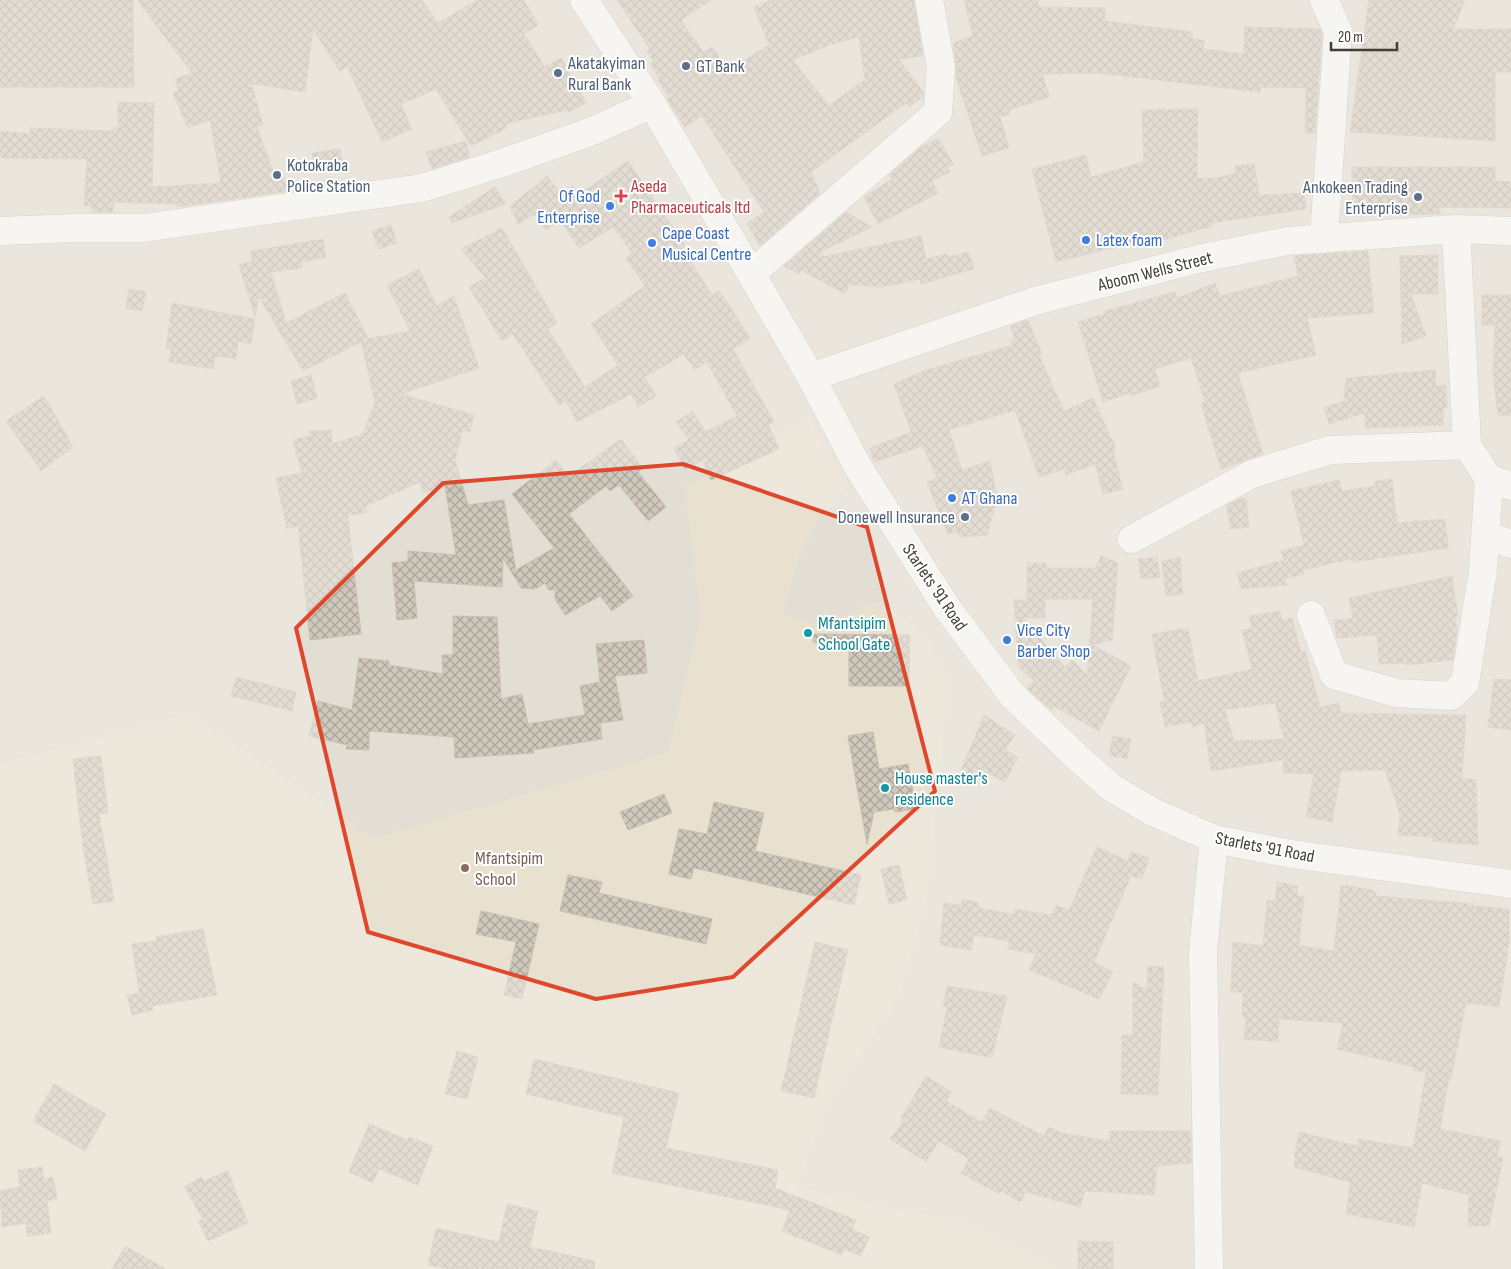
<svg xmlns="http://www.w3.org/2000/svg" width="1511" height="1269" viewBox="0 0 1511 1269" font-family="'Sofia Sans Condensed',sans-serif">
<style>
.residential{fill:#e3ded3}
.education{fill:#e8e1d0}
.building{fill:url(#building-cross-hatch);stroke:#cac0b0;fill-rule:evenodd}
.lines{fill:none;stroke-linecap:round;stroke-linejoin:round}
.minor-casing{stroke:#bab4a9;stroke-width:29}
.minor{stroke:#fff;stroke-width:28}
.marked{fill:none;stroke:#df482d;stroke-width:4;stroke-linejoin:round}
.service-dot{fill:#5c6f8a;stroke:#fff;stroke-width:2}
.health-dot{fill:#e0444e;stroke:#fff;stroke-width:2}
.shop-dot{fill:#3f7fe0;stroke:#fff;stroke-width:2}
.culture-dot{fill:#0f9aa8;stroke:#fff;stroke-width:2}
.education-dot{fill:#8d6e63;stroke:#fff;stroke-width:2}
.labels{text-anchor:middle;stroke-width:4;stroke-linejoin:round;paint-order:stroke}
.service-label{font-size:18px;fill:#4e5e75;stroke:#fff;text-anchor:start}
.health-label{font-size:18px;fill:#be3a42;stroke:#fff;text-anchor:start}
.shop-label{font-size:18px;fill:#366cbe;stroke:#fff;text-anchor:start}
.street-label{font-size:18px;fill:#423d35;stroke:#fff}
.culture-label{font-size:18px;fill:#0d838f;stroke:#fff;text-anchor:start}
.education-label{font-size:18px;fill:#785e54;stroke:#fff;text-anchor:start}
</style>
<defs>
<pattern id="building-cross-hatch" width="8" height="8" patternUnits="userSpaceOnUse" patternTransform="scale(1.25)"><rect width="8" height="8" fill="#d0c8bc"/><path d="M0 0l8 8M0 8l8-8" fill="none" stroke="#aaa49a"/></pattern>
</defs>
<rect width="100%" height="100%" fill="#f0ede5"/>
<!-- residential -->
<path class="residential" d="M 0,0 L 1511,0 L 1511,1269 L 0,1269 Z"/>
<!-- education -->
<path class="education" d="M 810,419 L 846,487 L 815,526 L 799,557 L 783,614 L 839,630 L 842,616 L 877,601 L 921,631 L 949,676 L 927,898 L 899,997 L 826,1110 L 797,1187 L 962,1222 L 1056,1269 L 0,1269 L 0,763 L 188,714 L 376,838 L 668,752 L 701,616 L 685,488 Z"/>
<!-- building -->
<path class="building" d="M 0,0 L 133,0 L 134,87 L 0,87 Z
M 137,0 L 422,0 L 438,23 L 478,0 L 524,0 L 538,25 L 524,34 L 545,67 L 561,58 L 586,103 L 569,112 L 567,110 L 505,124 L 507,128 L 471,146 L 436,89 L 401,104 L 412,129 L 382,142 L 347,66 L 340,71 L 313,30 L 305,92 L 252,84 L 263,125 L 257,127 L 276,180 L 285,177 L 289,191 L 177,207 L 177,204 L 113,202 L 113,212 L 92,212 L 92,206 L 84,206 L 87,159 L 0,158 L 0,131 L 30,134 L 30,128 L 113,131 L 113,128 L 118,128 L 118,102 L 154,103 L 152,187 L 221,183 L 210,120 L 188,128 L 173,93 L 179,91 L 175,79 L 192,73 Z
M 617,0 L 711,0 L 681,20 L 703,52 L 713,47 L 727,71 L 769,45 L 754,7 L 771,0 L 914,0 L 923,56 L 899,59 L 924,93 L 923,97 L 909,107 L 906,103 L 811,172 L 820,193 L 760,246 L 747,223 L 764,212 L 702,116 L 685,127 L 667,99 L 669,98 L 658,80 L 660,79 L 650,64 L 654,62 L 647,51 L 650,49 ZM 859,37 L 865,79 L 829,106 L 793,60 L 829,45 Z
M 964,0 L 1038,0 L 1039,7 L 1105,8 L 1105,21 L 1192,32 L 1192,39 L 1204,40 L 1203,49 L 1244,54 L 1244,27 L 1320,29 L 1322,34 L 1315,133 L 1305,133 L 1306,88 L 1261,87 L 1260,92 L 1098,73 L 1042,74 L 1050,97 L 1009,110 L 1010,114 L 1000,117 L 1009,148 L 982,156 L 956,78 L 956,64 L 953,43 L 973,36 Z
M 1369,0 L 1465,0 L 1453,29 L 1511,29 L 1511,72 L 1495,72 L 1495,141 L 1350,132 Z
M 1198,109 L 1197,178 L 1216,178 L 1236,173 L 1235,166 L 1254,164 L 1259,195 L 1304,193 L 1306,209 L 1211,223 L 1212,226 L 1139,247 L 1137,242 L 1056,262 L 1032,169 L 1086,155 L 1091,177 L 1144,162 L 1142,110 Z
M 938,138 L 954,165 L 947,167 L 950,172 L 932,181 L 938,193 L 878,224 L 864,197 L 892,179 L 889,175 L 920,148 Z
M 466,141 L 470,157 L 432,169 L 426,152 Z
M 340,149 L 343,165 L 315,170 L 312,153 Z
M 628,161 L 685,245 L 682,247 L 712,295 L 720,291 L 750,338 L 733,349 L 774,422 L 768,425 L 779,449 L 711,480 L 703,460 L 685,469 L 674,448 L 689,440 L 676,422 L 692,411 L 706,432 L 737,416 L 707,362 L 695,370 L 684,354 L 645,377 L 656,396 L 639,407 L 631,394 L 577,422 L 566,401 L 559,405 L 513,334 L 502,341 L 469,287 L 485,277 L 461,249 L 502,228 L 557,323 L 548,329 L 585,387 L 618,365 L 591,324 L 645,286 L 626,258 L 632,253 L 613,227 L 579,248 L 560,220 L 546,230 L 534,214 L 518,225 L 510,206 L 547,176 L 561,194 L 573,186 L 579,194 Z
M 1352,167 L 1495,167 L 1495,181 L 1511,182 L 1511,208 L 1439,207 L 1440,214 L 1353,216 Z
M 495,187 L 506,204 L 452,223 L 449,217 Z
M 846,212 L 872,227 L 822,251 L 823,257 L 921,236 L 926,259 L 947,254 L 948,257 L 969,252 L 974,269 L 921,284 L 920,279 L 882,287 L 849,285 L 845,294 L 801,270 L 799,274 L 784,266 Z
M 391,225 L 397,243 L 379,249 L 372,231 Z
M 323,239 L 326,257 L 301,262 L 302,268 L 271,272 L 286,323 L 345,293 L 368,338 L 366,339 L 410,331 L 387,285 L 419,269 L 437,306 L 454,296 L 479,368 L 401,394 L 474,415 L 470,432 L 463,430 L 455,460 L 468,505 L 504,500 L 516,570 L 554,548 L 512,494 L 556,460 L 569,476 L 621,439 L 643,468 L 638,472 L 666,507 L 648,521 L 619,485 L 610,491 L 606,486 L 569,514 L 633,596 L 612,611 L 600,596 L 565,615 L 555,599 L 555,590 L 549,590 L 545,583 L 535,589 L 521,588 L 503,558 L 502,587 L 414,581 L 417,618 L 397,620 L 392,563 L 408,561 L 408,551 L 456,555 L 445,486 L 423,493 L 420,482 L 366,506 L 367,512 L 348,516 L 361,634 L 310,640 L 298,526 L 287,529 L 276,478 L 302,473 L 293,440 L 310,436 L 309,431 L 331,430 L 332,444 L 363,434 L 375,402 L 361,342 L 303,371 L 259,297 L 255,317 L 239,265 L 252,261 L 251,251 Z
M 1368,251 L 1374,313 L 1307,318 L 1316,355 L 1238,373 L 1263,454 L 1221,469 L 1201,404 L 1205,402 L 1191,358 L 1155,369 L 1160,386 L 1131,396 L 1130,393 L 1103,402 L 1078,322 L 1106,313 L 1105,311 L 1175,292 L 1177,298 L 1215,283 L 1220,296 L 1298,276 L 1294,256 Z
M 1438,255 L 1438,294 L 1411,294 L 1426,336 L 1402,344 L 1400,256 Z
M 129,289 L 146,292 L 142,311 L 126,308 Z
M 1482,295 L 1511,295 L 1511,415 L 1498,416 L 1493,374 L 1495,325 L 1482,325 Z
M 172,303 L 255,319 L 251,344 L 238,341 L 236,359 L 215,356 L 213,369 L 169,362 L 171,349 L 166,348 Z
M 1028,320 L 1042,354 L 1039,355 L 1064,411 L 1093,398 L 1116,448 L 1113,450 L 1123,489 L 1103,494 L 1095,464 L 1066,475 L 1064,469 L 1039,477 L 1015,410 L 949,430 L 962,470 L 990,461 L 997,498 L 987,535 L 962,537 L 955,532 L 948,535 L 927,482 L 937,478 L 923,446 L 874,462 L 870,448 L 911,432 L 894,384 L 926,370 L 1013,345 L 1011,340 L 1015,339 L 1010,326 Z
M 1435,370 L 1436,386 L 1446,385 L 1447,407 L 1443,408 L 1443,425 L 1366,428 L 1364,413 L 1329,424 L 1324,408 L 1344,401 L 1346,378 Z
M 311,375 L 317,398 L 297,404 L 291,381 Z
M 44,396 L 73,447 L 41,471 L 6,421 Z
M 1392,479 L 1397,523 L 1445,519 L 1448,548 L 1352,562 L 1351,559 L 1303,570 L 1304,574 L 1285,579 L 1287,585 L 1241,589 L 1237,573 L 1284,560 L 1281,551 L 1304,545 L 1291,491 L 1339,480 L 1342,491 L 1375,486 L 1375,481 Z
M 1246,498 L 1249,527 L 1230,529 L 1227,505 L 1239,499 Z
M 1101,556 L 1118,563 L 1112,640 L 1093,645 L 1131,666 L 1099,731 L 1054,706 L 1051,710 L 1027,688 L 1034,681 L 1018,666 L 1014,600 L 1027,600 L 1027,563 L 1046,563 L 1046,568 L 1096,568 ZM 1045,599 L 1093,599 L 1087,675 L 1072,660 L 1065,667 L 1023,618 L 1045,618 Z
M 1157,557 L 1160,577 L 1141,579 L 1138,559 Z
M 1180,557 L 1183,594 L 1166,596 L 1162,561 Z
M 1452,576 L 1458,616 L 1455,617 L 1457,632 L 1453,660 L 1406,665 L 1406,663 L 1379,664 L 1377,635 L 1337,638 L 1334,620 L 1353,618 L 1349,598 Z
M 1280,611 L 1282,620 L 1292,618 L 1301,652 L 1305,650 L 1320,707 L 1339,703 L 1341,713 L 1466,715 L 1462,779 L 1476,779 L 1478,845 L 1432,841 L 1433,837 L 1398,835 L 1400,815 L 1385,770 L 1341,771 L 1332,822 L 1306,817 L 1314,774 L 1283,773 L 1283,760 L 1211,771 L 1204,723 L 1193,727 L 1191,722 L 1165,727 L 1160,702 L 1164,701 L 1152,634 L 1188,628 L 1198,681 L 1252,669 L 1242,630 L 1252,628 L 1249,616 ZM 1275,703 L 1284,739 L 1234,741 L 1225,710 Z
M 453,616 L 497,617 L 501,699 L 522,694 L 528,724 L 585,715 L 580,686 L 600,682 L 596,644 L 644,640 L 647,673 L 615,676 L 623,720 L 600,723 L 602,739 L 533,750 L 534,753 L 455,758 L 454,737 L 369,731 L 369,750 L 346,749 L 347,745 L 309,736 L 318,701 L 352,710 L 359,658 L 389,661 L 389,665 L 443,674 L 442,655 L 453,655 Z
M 814,634 L 910,635 L 909,686 L 849,686 L 849,650 L 813,642 Z
M 236,677 L 296,692 L 292,711 L 231,696 Z
M 1494,679 L 1511,680 L 1511,730 L 1488,727 Z
M 984,715 L 1015,735 L 1005,750 L 1018,757 L 1005,782 L 982,770 L 976,784 L 958,777 Z
M 873,732 L 879,769 L 908,764 L 916,809 L 895,812 L 894,809 L 874,812 L 867,844 L 848,736 Z
M 1113,736 L 1131,739 L 1127,759 L 1109,755 Z
M 101,756 L 108,813 L 99,814 L 114,901 L 93,904 L 83,847 L 73,759 Z
M 664,794 L 672,813 L 628,830 L 620,812 Z
M 714,802 L 764,813 L 755,851 L 861,875 L 854,905 L 694,868 L 691,879 L 669,874 L 679,829 L 707,834 Z
M 1097,847 L 1128,861 L 1131,852 L 1149,858 L 1142,879 L 1131,876 L 1094,962 L 1113,972 L 1099,999 L 1029,970 L 1036,954 L 1008,949 L 1009,941 L 974,935 L 971,950 L 940,945 L 944,903 L 961,905 L 963,899 L 979,903 L 978,908 L 1014,914 L 1015,909 L 1052,915 L 1056,905 L 1069,910 Z
M 899,865 L 907,900 L 889,904 L 881,869 Z
M 568,875 L 602,882 L 599,893 L 712,919 L 706,944 L 560,911 Z
M 1277,882 L 1298,886 L 1297,896 L 1304,897 L 1299,945 L 1334,951 L 1341,885 L 1372,890 L 1376,892 L 1376,896 L 1474,904 L 1474,906 L 1509,909 L 1509,942 L 1499,1007 L 1466,1003 L 1451,1079 L 1449,1078 L 1440,1129 L 1501,1141 L 1497,1157 L 1503,1158 L 1489,1226 L 1468,1226 L 1469,1195 L 1422,1183 L 1414,1227 L 1346,1214 L 1350,1182 L 1294,1167 L 1296,1157 L 1294,1156 L 1299,1132 L 1358,1146 L 1359,1139 L 1413,1148 L 1426,1072 L 1413,1070 L 1414,1067 L 1337,1049 L 1343,1023 L 1279,1019 L 1278,1042 L 1244,1039 L 1246,1017 L 1242,1017 L 1243,992 L 1231,992 L 1233,942 L 1263,946 L 1267,900 L 1275,901 Z
M 481,911 L 539,924 L 522,999 L 504,995 L 516,942 L 476,934 Z
M 203,929 L 217,995 L 152,1006 L 153,1010 L 132,1015 L 127,995 L 139,993 L 132,944 L 157,941 L 156,937 Z
M 815,942 L 848,950 L 814,1098 L 781,1091 Z
M 1148,966 L 1164,967 L 1158,1095 L 1121,1094 L 1122,1035 L 1133,1035 L 1133,982 L 1147,990 Z
M 947,986 L 1007,996 L 992,1058 L 939,1047 L 947,1007 L 943,1006 Z
M 457,1051 L 478,1057 L 467,1099 L 445,1094 Z
M 534,1059 L 679,1093 L 666,1148 L 778,1170 L 775,1188 L 856,1220 L 852,1229 L 869,1237 L 861,1256 L 844,1249 L 842,1255 L 782,1231 L 790,1210 L 612,1173 L 624,1117 L 526,1094 Z
M 926,1076 L 952,1092 L 946,1101 L 982,1122 L 990,1108 L 1044,1136 L 1049,1127 L 1062,1133 L 1110,1141 L 1110,1131 L 1191,1131 L 1191,1163 L 1157,1166 L 1154,1195 L 1085,1191 L 1080,1207 L 1026,1192 L 1020,1202 L 1001,1191 L 999,1194 L 961,1173 L 969,1159 L 939,1141 L 926,1162 L 890,1139 L 904,1120 L 901,1118 Z
M 54,1084 L 106,1114 L 85,1151 L 33,1121 Z
M 369,1124 L 408,1140 L 409,1137 L 433,1146 L 418,1185 L 379,1169 L 373,1183 L 349,1172 Z
M 42,1167 L 44,1179 L 53,1177 L 57,1199 L 47,1201 L 51,1233 L 27,1236 L 26,1223 L 2,1227 L 0,1191 L 20,1187 L 18,1170 Z
M 228,1171 L 248,1223 L 208,1241 L 198,1221 L 203,1219 L 184,1187 L 202,1177 L 204,1181 Z
M 507,1204 L 538,1211 L 530,1247 L 595,1261 L 594,1269 L 449,1269 L 428,1265 L 436,1228 L 499,1242 Z
M 1078,1241 L 1113,1242 L 1113,1269 L 1078,1269 Z
M 125,1246 L 166,1269 L 112,1269 Z"/>
<g class="lines">
<!-- minor casing -->
<g class="minor-casing">
<path id="minor" d="M 584,0 L 652,104 L 811,377 L 858,467 L 947,608 L 1013,696 L 1078,758 L 1112,788 L 1151,811 L 1214,839 L 1292,854 L 1511,884
M 1456,229 L 1467,445 L 1489,479 L 1511,486
M 0,231 L 75,228 L 144,228 L 422,188 L 499,164 L 590,132 L 652,104
M 1324,239 L 1338,31 L 1324,0
M 751,274 L 938,112 L 941,67 L 929,0
M 811,377 L 1035,301 L 1198,259 L 1287,241 L 1456,229 L 1511,231
M 1485,535 L 1511,544
M 1132,539 L 1252,474 L 1330,450 L 1467,445
M 1311,615 L 1334,675 L 1396,693 L 1451,696 L 1465,683 L 1483,570 L 1489,479
M 1209,1269 L 1203,952 L 1214,839"/>
</g>
<!-- minor -->
<use href="#minor" class="minor"/>
</g>
<!-- marked area -->
<path d="M0 0H1511V1269H0ZM 683,464 L 867,527 L 935,791 L 733,977 L 596,999 L 368,932 L 296,628 L 443,483 Z" fill="#f0ede5" fill-opacity=".55" fill-rule="evenodd"/>
<path class="marked" d="M 683,464 L 867,527 L 935,791 L 733,977 L 596,999 L 368,932 L 296,628 L 443,483 Z"/>
<!-- markers -->
<g class="service-dot">
<circle cx="686" cy="66" r="5"/>
<circle cx="558" cy="73" r="5"/>
<circle cx="277" cy="175" r="5"/>
<circle cx="1418" cy="197" r="5"/>
<circle cx="965" cy="517" r="5"/>
</g>
<path class="health-dot" d="M618.5 188.5h5v5h5v5h-5v5h-5v-5h-5v-5h5z"/>
<g class="shop-dot">
<circle cx="610" cy="206" r="5"/>
<circle cx="1086" cy="240" r="5"/>
<circle cx="652" cy="243" r="5"/>
<circle cx="952" cy="498" r="5"/>
<circle cx="1007" cy="640" r="5"/>
</g>
<g class="culture-dot">
<circle cx="808" cy="633" r="5"/>
<circle cx="885" cy="788" r="5"/>
</g>
<circle class="education-dot" cx="465" cy="868" r="5"/>
<g class="labels">
<!-- service labels -->
<g class="service-label">
<text x="568" y="69">Akatakyiman<tspan x="568" dy="21">Rural Bank</tspan></text>
<text x="696" y="72">GT Bank</text>
<text x="287" y="171">Kotokraba<tspan x="287" dy="21">Police Station</tspan></text>
<text x="1408" y="193" text-anchor="end">Ankokeen Trading<tspan x="1408" dy="21">Enterprise</tspan></text>
<text x="955" y="523" text-anchor="end">Donewell Insurance</text>
</g>
<!-- health labels -->
<g class="health-label">
<text x="631" y="192">Aseda<tspan x="631" dy="21">Pharmaceuticals ltd</tspan></text>
</g>
<!-- shop labels -->
<g class="shop-label">
<text x="600" y="202" text-anchor="end">Of God<tspan x="600" dy="21">Enterprise</tspan></text>
<text x="662" y="239">Cape Coast<tspan x="662" dy="21">Musical Centre</tspan></text>
<text x="1096" y="246">Latex foam</text>
<text x="962" y="504">AT Ghana</text>
<text x="1017" y="636">Vice City<tspan x="1017" dy="21">Barber Shop</tspan></text>
</g>
<!-- street labels -->
<g class="street-label">
<text transform="translate(1155 271) rotate(-14)" y="6">Aboom Wells Street</text>
<text transform="translate(935 587) rotate(56)" y="6">Starlets '91 Road</text>
<text transform="translate(1265 847) rotate(11)" y="6">Starlets '91 Road</text>
</g>
<!-- culture labels -->
<g class="culture-label">
<text x="818" y="629">Mfantsipim<tspan x="818" dy="21">School Gate</tspan></text>
<text x="895" y="784">House master's<tspan x="895" dy="21">residence</tspan></text>
</g>
<!-- education labels -->
<g class="education-label">
<text x="475" y="864">Mfantsipim<tspan x="475" dy="21">School</tspan></text>
</g>
</g>
<!-- scale -->
<path d="M1331 42v8h66v-8" fill="none" stroke="#423d35" stroke-width="2.5"/>
<text x="1338" y="42" font-size="15" fill="#423d35" stroke="#ffffff" stroke-width="4" paint-order="stroke">20 m</text>
</svg>
